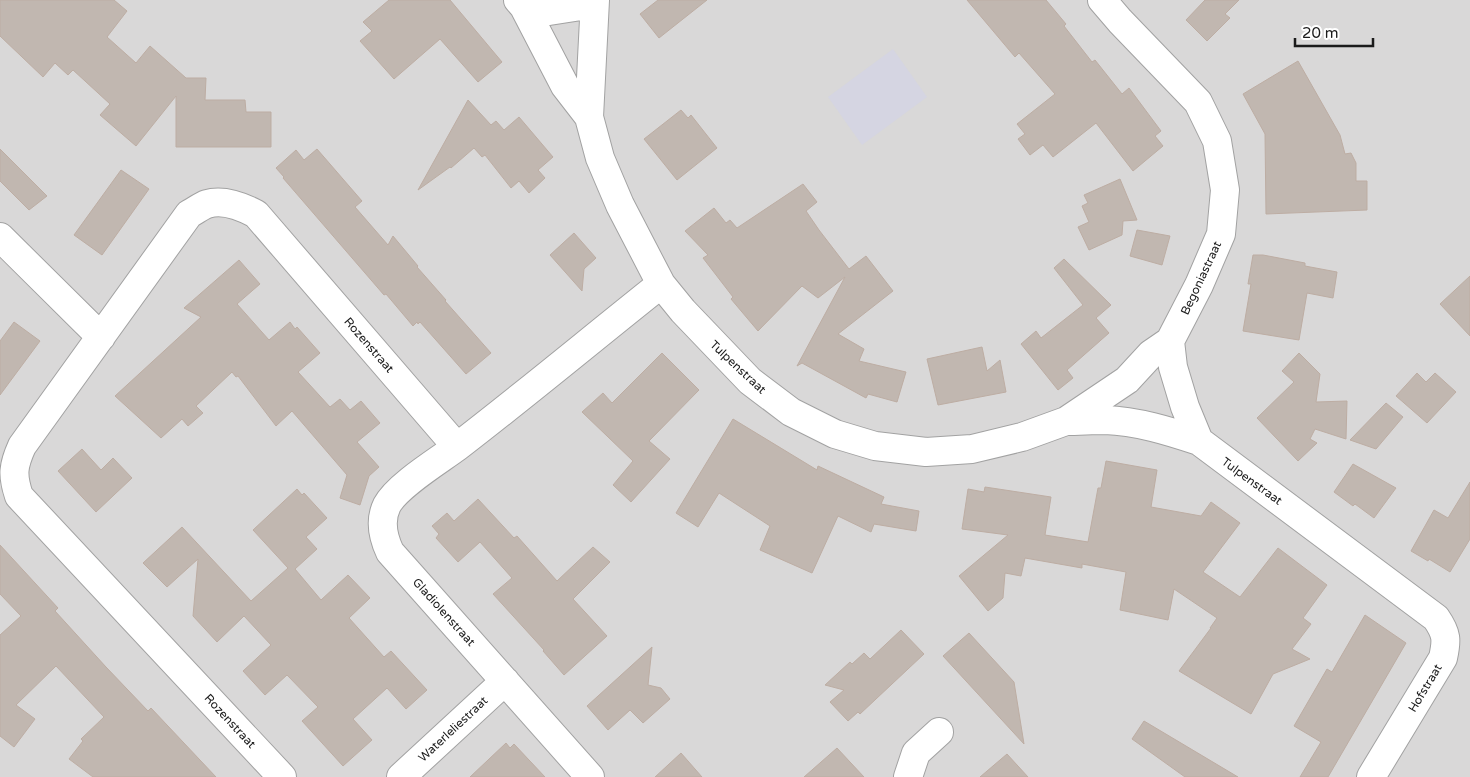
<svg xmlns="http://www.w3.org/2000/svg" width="1470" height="777" viewBox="0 0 1470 777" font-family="'Varela Round',sans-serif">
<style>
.residential{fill:#d9d8d8}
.plaza{fill:#d5d5e2}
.building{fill:#c1b7b0;stroke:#bdada3}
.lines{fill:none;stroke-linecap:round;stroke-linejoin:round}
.minor-casing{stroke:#a2a2a2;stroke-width:30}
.minor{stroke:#fff;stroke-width:28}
.labels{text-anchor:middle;stroke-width:5;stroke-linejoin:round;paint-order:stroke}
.street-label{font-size:12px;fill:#1b1b1b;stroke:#fff}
</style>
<rect width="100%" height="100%" fill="#ece8e0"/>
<!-- residential -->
<path class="residential" d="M 0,0 L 1470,0 L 1470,777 L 0,777 Z"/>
<!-- plaza -->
<path class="plaza" d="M 893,49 L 927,97 L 862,145 L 828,97 Z"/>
<!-- building -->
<path class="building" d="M 0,0 L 114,0 L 127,11 L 107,37 L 136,63 L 150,46 L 186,78 L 206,78 L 205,100 L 245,100 L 246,112 L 271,112 L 271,147 L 176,147 L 176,96 L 136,146 L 100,115 L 110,104 L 73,70 L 68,75 L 55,63 L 43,77 L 0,36 Z
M 389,0 L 450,0 L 502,62 L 478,82 L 440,39 L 394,79 L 360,41 L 372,31 L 363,22 Z
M 658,0 L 707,0 L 659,38 L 640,14 Z
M 967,0 L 1046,0 L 1066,24 L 1064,26 L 1092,62 L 1095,60 L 1122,94 L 1129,88 L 1161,131 L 1155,136 L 1163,146 L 1133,171 L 1096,123 L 1053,157 L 1043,145 L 1030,155 L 1018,139 L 1025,134 L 1017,124 L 1055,94 L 1019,53 L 1015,57 Z
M 1205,0 L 1239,0 L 1225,14 L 1230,18 L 1207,41 L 1186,20 Z
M 1298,61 L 1340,135 L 1345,154 L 1351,153 L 1356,163 L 1356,181 L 1367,181 L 1367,210 L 1266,214 L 1265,134 L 1243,94 Z
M 468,100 L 491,125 L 496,121 L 504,130 L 519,117 L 553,157 L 538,170 L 545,178 L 529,193 L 519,181 L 511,188 L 485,155 L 482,157 L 474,148 L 451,168 L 450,167 L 418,190 Z
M 681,110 L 688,118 L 691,115 L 717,148 L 677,180 L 644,139 Z
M 0,149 L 47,196 L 29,210 L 0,181 Z
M 317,149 L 362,201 L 355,207 L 388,245 L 393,236 L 418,266 L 417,267 L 446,300 L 445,301 L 491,353 L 466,374 L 420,322 L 418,324 L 417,322 L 413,326 L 386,294 L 384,295 L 283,178 L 284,177 L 276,168 L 296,150 L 304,160 Z
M 121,170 L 149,189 L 102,255 L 74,235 Z
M 1120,179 L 1137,220 L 1123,221 L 1122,235 L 1089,250 L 1078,227 L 1089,222 L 1082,206 L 1088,203 L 1084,195 Z
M 803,184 L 817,202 L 806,211 L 819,230 L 849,269 L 866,256 L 893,291 L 838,334 L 864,349 L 859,361 L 906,372 L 897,402 L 868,394 L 866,398 L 802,363 L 797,366 L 845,277 L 818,298 L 802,286 L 758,331 L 731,299 L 733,297 L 703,258 L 708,255 L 685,231 L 714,208 L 726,223 L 730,220 L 737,228 Z
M 1137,230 L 1170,236 L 1162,265 L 1130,256 Z
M 574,233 L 596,258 L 584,269 L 582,291 L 550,255 Z
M 1253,255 L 1263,255 L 1305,263 L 1305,266 L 1337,272 L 1333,298 L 1307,293 L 1299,340 L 1243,331 L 1251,284 L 1248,284 Z
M 1064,259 L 1111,305 L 1096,318 L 1109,333 L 1067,370 L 1073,378 L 1058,390 L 1021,344 L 1036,331 L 1041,338 L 1083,305 L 1054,268 Z
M 239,260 L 260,284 L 237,304 L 269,340 L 290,322 L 295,329 L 297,327 L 320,353 L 298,372 L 330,407 L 340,399 L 350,410 L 361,401 L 380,423 L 357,442 L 379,467 L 369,476 L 360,505 L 340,498 L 347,475 L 292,411 L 276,426 L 238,376 L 236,377 L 232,372 L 196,406 L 203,413 L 188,426 L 182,419 L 161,438 L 115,396 L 201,317 L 184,308 Z
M 1470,276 L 1470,336 L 1440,304 Z
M 14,322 L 40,341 L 0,395 L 0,341 Z
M 982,347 L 987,371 L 1000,360 L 1006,392 L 938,405 L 927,359 Z
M 662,353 L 699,390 L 649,441 L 670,459 L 631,502 L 613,485 L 633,461 L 582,412 L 603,393 L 612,403 Z
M 1299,353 L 1320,374 L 1316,402 L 1347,401 L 1346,439 L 1315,429 L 1310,439 L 1317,443 L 1298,461 L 1257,418 L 1294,382 L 1282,371 Z
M 1417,373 L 1426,382 L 1435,373 L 1456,392 L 1427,423 L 1396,396 Z
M 1386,403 L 1403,417 L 1376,449 L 1350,440 Z
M 733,419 L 817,470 L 818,466 L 884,497 L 881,504 L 919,511 L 916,531 L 874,524 L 871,532 L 838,516 L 812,573 L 760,550 L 770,526 L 719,493 L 698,527 L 676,513 Z
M 82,449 L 101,470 L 113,458 L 132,478 L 96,512 L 58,471 Z
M 1106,461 L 1157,470 L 1151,507 L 1201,516 L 1211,502 L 1240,523 L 1203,572 L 1240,597 L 1278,548 L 1327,585 L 1303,618 L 1311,624 L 1292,649 L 1310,659 L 1273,674 L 1251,714 L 1179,671 L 1211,628 L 1210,628 L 1217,618 L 1174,589 L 1168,620 L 1120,610 L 1126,572 L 1082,564 L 1082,568 L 1025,558 L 1021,576 L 1005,573 L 1003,598 L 988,611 L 959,576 L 1008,535 L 962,529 L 968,489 L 984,492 L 985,487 L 1051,497 L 1045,535 L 1088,542 L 1098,488 L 1101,488 Z
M 1353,464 L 1396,488 L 1374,518 L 1355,504 L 1353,506 L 1334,492 Z
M 1470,482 L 1470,539 L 1450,572 L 1429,559 L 1428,561 L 1411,551 L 1434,510 L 1448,518 Z
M 297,489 L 302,495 L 304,493 L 327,518 L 306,537 L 317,549 L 295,569 L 321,600 L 348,575 L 370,598 L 349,618 L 384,657 L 391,651 L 427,690 L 406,709 L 387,688 L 353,719 L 372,740 L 343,766 L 302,721 L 318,707 L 287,675 L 265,695 L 243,671 L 271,645 L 244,616 L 217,642 L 193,616 L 198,559 L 167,587 L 143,563 L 182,527 L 251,601 L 288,568 L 253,530 Z
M 478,499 L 514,538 L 517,536 L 557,581 L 593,547 L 610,562 L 573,599 L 607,636 L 564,675 L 543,651 L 544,650 L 493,594 L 512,578 L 480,542 L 458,562 L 436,538 L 439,534 L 432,526 L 447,513 L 454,521 Z
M 0,545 L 58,608 L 55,611 L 106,667 L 148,711 L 151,708 L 216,777 L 93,777 L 69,759 L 83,741 L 81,739 L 104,717 L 56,666 L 16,705 L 35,719 L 14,747 L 0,736 L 0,635 L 21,616 L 0,594 Z
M 1365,615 L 1406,643 L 1328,777 L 1300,777 L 1321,742 L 1294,726 L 1327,669 L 1332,672 Z
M 901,630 L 924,654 L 860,714 L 858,712 L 848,721 L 830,702 L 844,690 L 825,685 L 850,662 L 852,664 L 864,653 L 870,659 Z
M 969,633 L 1014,682 L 1024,744 L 943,656 Z
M 652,647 L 648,685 L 661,688 L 670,699 L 643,723 L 630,710 L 608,730 L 587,706 Z
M 1144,721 L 1238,777 L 1185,777 L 1132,739 Z
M 506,743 L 510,748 L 514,744 L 545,777 L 470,777 Z
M 837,748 L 864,777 L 804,777 Z
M 681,753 L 702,777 L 655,777 Z
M 1007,754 L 1028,777 L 980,777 Z"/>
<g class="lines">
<!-- minor casing -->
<g class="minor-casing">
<path id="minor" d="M 518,0 L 524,7 L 565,86 L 589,117
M 595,0 L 589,117 L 600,158 L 620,205 L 661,284 L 683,311 L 750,381 L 791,412 L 835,434 L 875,446 L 926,452 L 972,449 L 1022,437 L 1066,421 L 1127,380 L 1151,354 L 1170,341
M 1102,0 L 1120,21 L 1198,102 L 1217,141 L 1225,190 L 1221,234 L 1199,285 L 1170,341 L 1173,367 L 1185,407 L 1199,441
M 524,7 L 549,11 L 594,4
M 0,237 L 101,337
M 1066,421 C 1079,421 1092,420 1105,420 C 1137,421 1169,431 1199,441 L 1436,618 C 1447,634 1447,640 1443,658 L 1371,777
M 282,777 L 19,496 C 12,475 13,466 22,446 L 189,214 C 195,211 201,206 207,204 C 223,199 241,206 256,214 L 457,447
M 401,777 L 505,681
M 590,777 L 390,552 C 383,537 379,521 387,505 C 397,486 438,461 457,447 C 526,394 593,338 661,284
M 908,777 L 916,753 L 939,732"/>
</g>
<!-- minor -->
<use href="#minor" class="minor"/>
</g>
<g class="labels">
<!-- street labels -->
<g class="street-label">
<text transform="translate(1201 278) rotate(-65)" y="4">Begoniastraat</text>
<text transform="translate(369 345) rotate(49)" y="4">Rozenstraat</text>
<text transform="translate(738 367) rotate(43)" y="4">Tulpenstraat</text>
<text transform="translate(1252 481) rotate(36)" y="4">Tulpenstraat</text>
<text transform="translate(444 612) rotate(48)" y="4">Gladiolenstraat</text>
<text transform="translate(1425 688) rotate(-59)" y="4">Hofstraat</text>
<text transform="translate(230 721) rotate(47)" y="4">Rozenstraat</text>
<text transform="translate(453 729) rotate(-43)" y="4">Waterleliestraat</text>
</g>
</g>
<!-- scale -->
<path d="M1295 38v8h78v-8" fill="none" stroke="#1b1b1b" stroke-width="2.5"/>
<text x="1302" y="38" font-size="15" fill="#1b1b1b" stroke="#ffffff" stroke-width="4" paint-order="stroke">20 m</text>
</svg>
